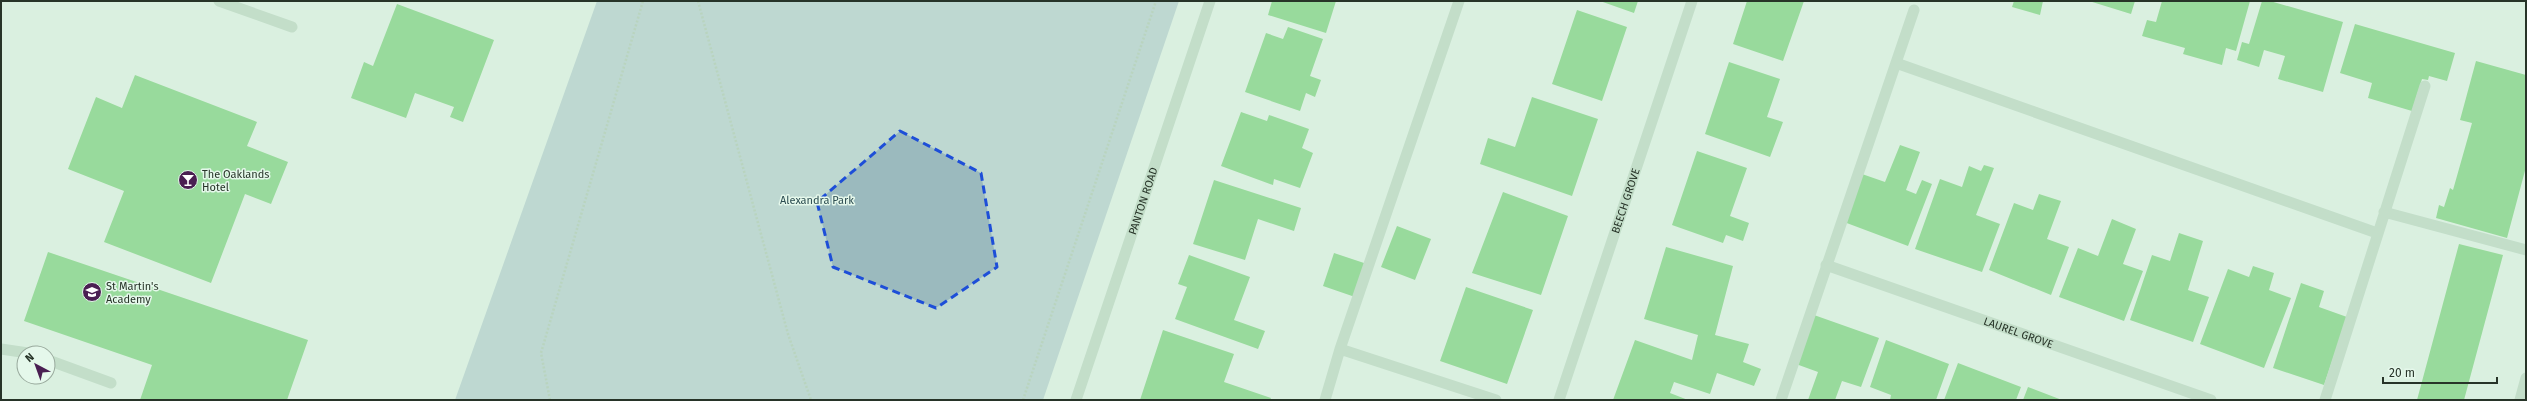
<svg xmlns="http://www.w3.org/2000/svg" width="2527" height="401" viewBox="0 0 2527 401" font-family="'Fira Sans',sans-serif">
<style>
.green{fill:#9bbabe}
.building{fill:#48bf49}
.lines{fill:none;stroke-linecap:round;stroke-linejoin:round}
.path{stroke:#91b297;stroke-width:2.5;stroke-dasharray:2 2;stroke-linecap:butt}
.service{stroke:#a6c7ae;stroke-width:11}
.minor{stroke:#a6c7ae;stroke-width:11}
.marked{fill:none;stroke:#1d4ed8;stroke-width:3;stroke-dasharray:8 5;stroke-linejoin:round}
.labels{text-anchor:middle;stroke-width:3;stroke-linejoin:round;paint-order:stroke}
.poi-label{font-size:11px;fill:#273428;stroke:#e5f8eb;text-anchor:start}
.park-label{font-size:11px;fill:#2c4c50;stroke:#e5f8eb}
.street-label{font-size:11px;fill:#273428;stroke:#e5f8eb}
</style>
<rect width="100%" height="100%" fill="#daf0e0"/>
<!-- green -->
<path class="green" d="M 597,1 L 1179,1 L 1043,400 L 455,400 Z"/>
<!-- building -->
<path class="building" d="M 1272,1 L 1336,1 L 1326,33 L 1268,15 Z
M 1600,1 L 1638,1 L 1634,13 Z
M 1747,1 L 1804,1 L 1783,61 L 1733,44 Z
M 2014,1 L 2043,1 L 2040,15 L 2012,7 Z
M 2089,1 L 2135,1 L 2131,14 Z
M 2162,1 L 2250,1 L 2236,51 L 2226,48 L 2222,65 L 2183,54 L 2185,48 L 2142,36 L 2147,20 L 2156,22 Z
M 2262,1 L 2270,1 L 2343,22 L 2323,92 L 2278,79 L 2285,56 L 2264,50 L 2259,67 L 2237,60 L 2242,42 L 2249,44 Z
M 397,4 L 494,40 L 463,122 L 450,117 L 454,107 L 415,93 L 406,118 L 351,98 L 364,62 L 373,66 Z
M 1577,10 L 1627,27 L 1602,101 L 1552,84 Z
M 2355,24 L 2455,53 L 2447,81 L 2429,76 L 2428,80 L 2422,79 L 2412,111 L 2368,98 L 2372,83 L 2340,73 Z
M 1288,27 L 1323,39 L 1310,76 L 1321,80 L 1315,97 L 1306,93 L 1300,111 L 1245,92 L 1266,33 L 1283,39 Z
M 2476,61 L 2526,75 L 2526,167 L 2507,238 L 2436,218 L 2439,205 L 2444,207 L 2450,188 L 2453,190 L 2472,123 L 2460,120 Z
M 1729,62 L 1780,79 L 1767,117 L 1783,122 L 1770,157 L 1705,134 Z
M 135,75 L 257,122 L 247,146 L 288,162 L 271,204 L 245,194 L 211,283 L 104,242 L 124,191 L 68,169 L 96,97 L 122,108 Z
M 1532,97 L 1598,119 L 1572,196 L 1480,164 L 1488,138 L 1515,147 Z
M 1241,112 L 1267,121 L 1269,115 L 1309,129 L 1302,148 L 1313,153 L 1300,188 L 1274,179 L 1273,185 L 1221,166 Z
M 1900,145 L 1920,152 L 1906,190 L 1916,194 L 1922,180 L 1932,184 L 1908,246 L 1844,222 L 1862,174 L 1885,182 Z
M 1697,151 L 1747,168 L 1730,216 L 1749,223 L 1743,241 L 1726,235 L 1723,243 L 1672,225 Z
M 1984,165 L 1994,168 L 1976,215 L 2000,224 L 1982,272 L 1915,249 L 1940,179 L 1962,187 L 1969,166 L 1981,171 Z
M 1214,180 L 1301,208 L 1294,231 L 1258,219 L 1245,260 L 1193,244 Z
M 1503,192 L 1568,216 L 1541,295 L 1472,273 Z
M 2039,194 L 2061,201 L 2047,239 L 2069,247 L 2051,295 L 1989,270 L 2014,203 L 2033,210 Z
M 2112,219 L 2136,229 L 2123,264 L 2143,271 L 2124,321 L 2059,297 L 2078,248 L 2098,256 Z
M 1397,226 L 1431,239 L 1415,280 L 1381,267 Z
M 2179,233 L 2203,241 L 2188,290 L 2209,297 L 2193,342 L 2130,320 L 2152,255 L 2170,261 Z
M 2459,244 L 2503,255 L 2464,400 L 2417,400 Z
M 1666,247 L 1733,266 L 1715,335 L 1749,344 L 1743,362 L 1761,369 L 1754,386 L 1717,373 L 1710,394 L 1674,382 L 1670,393 L 1688,400 L 1613,400 L 1635,340 L 1692,360 L 1698,335 L 1644,319 Z
M 48,252 L 308,340 L 287,400 L 140,400 L 152,365 L 24,321 Z
M 1334,253 L 1367,264 L 1355,297 L 1323,286 Z
M 1189,255 L 1250,277 L 1234,320 L 1265,331 L 1258,349 L 1175,319 L 1187,287 L 1178,284 Z
M 2253,266 L 2274,273 L 2269,290 L 2291,298 L 2264,368 L 2200,344 L 2228,269 L 2249,277 Z
M 2301,283 L 2324,291 L 2319,307 L 2347,317 L 2324,385 L 2273,368 Z
M 1466,287 L 1533,310 L 1507,384 L 1440,361 Z
M 1814,315 L 1879,338 L 1861,387 L 1842,381 L 1835,400 L 1808,400 L 1818,372 L 1796,364 Z
M 1163,330 L 1234,354 L 1224,382 L 1271,398 L 1270,400 L 1140,400 Z
M 1886,340 L 1949,364 L 1936,400 L 1890,400 L 1891,395 L 1870,387 Z
M 1958,363 L 2021,387 L 2016,400 L 1944,400 Z
M 2028,387 L 2062,400 L 2023,400 Z"/>
<g class="lines">
<!-- path -->
<path class="path" d="M 698,1 L 788,334 L 811,400
M 550,400 L 541,353 L 643,1
M 1023,400 L 1156,1"/>
<!-- service -->
<path class="service" d="M 219,1 L 292,27
M 1896,63 L 2377,233
M 2384,212 L 2526,250
M 1,349 L 28,353
M 1340,349 L 1496,400
M 48,360 L 111,383
M 1325,400 L 1340,349 L 1459,1
M 1781,400 L 1914,10
M 2325,400 L 2425,86"/>
<!-- minor -->
<g class="minor">
<path id="s1" d="M 1826,265 L 2211,400"/>
<path id="s2" d="M 1076,400 L 1210,1"/>
<path id="s3" d="M 1559,400 L 1692,1"/>
<path d="M 2520,400 L 2526,378"/>
</g>
</g>
<!-- marked area -->
<path d="M0 0H2527V401H0ZM 900,131 L 981,173 L 997,267 L 936,308 L 833,267 L 817,202 Z" fill="#daf0e0" fill-opacity=".55" fill-rule="evenodd"/>
<path class="marked" d="M 900,131 L 981,173 L 997,267 L 936,308 L 833,267 L 817,202 Z"/>
<!-- icons -->
<defs>
<g id="bar-disc" transform="scale(1)"><circle r="9.5" fill="#4a1f52" stroke="#e5f8eb"/><path d="M-6-5H6L.8 .8V4.5H3.5V6h-7V4.5H-.8V.8Z" fill="#fff"/></g>
<g id="school-disc" transform="scale(1)"><circle r="9.5" fill="#4a1f52" stroke="#e5f8eb"/><path d="M0-5L7-2L0 1L-7-2ZM-4 1L0 2.5L4 1V4Q0 6-4 4Z" fill="#fff"/></g>
</defs>
<g fill-rule="evenodd">
<use href="#bar-disc" x="188" y="180"/>
<use href="#school-disc" x="92" y="292"/>
</g>
<g class="labels">
<!-- poi labels -->
<g class="poi-label">
<text x="202" y="178">The Oaklands<tspan x="202" dy="13">Hotel</tspan></text>
<text x="106" y="290">St Martin's<tspan x="106" dy="13">Academy</tspan></text>
</g>
<!-- park labels -->
<g class="park-label">
<text x="817" y="204">Alexandra Park</text>
</g>
<!-- street labels -->
<g class="street-label">
<text dy="4" stroke="none"><textPath href="#s2" startOffset="210">PANTON ROAD</textPath></text>
<text dy="4" stroke="none"><textPath href="#s3" startOffset="210">BEECH GROVE</textPath></text>
<text dy="4" stroke="none"><textPath href="#s1" startOffset="204">LAUREL GROVE</textPath></text>
</g>
</g>
<!-- border -->
<rect width="2527" height="401" fill="none" stroke="#273428" stroke-width="4"/>
<!-- north arrow -->
<g transform="translate(36 365) rotate(319)"><circle r="19" fill="#e5f8eb" stroke="#99aa9d"/>
<path d="M0-3L7 15L0 10L-7 15Z" fill="#4a1f52"/>
<text y="-6" font-size="11" font-weight="bold" text-anchor="middle" fill="#273428">N</text>
</g>
<!-- scale -->
<path d="M2383 377v6h114v-6" fill="none" stroke="#273428" stroke-width="2"/>
<text x="2389" y="377" font-size="12" fill="#273428" stroke="#e5f8eb" stroke-width="3" paint-order="stroke">20 m</text>
</svg>
